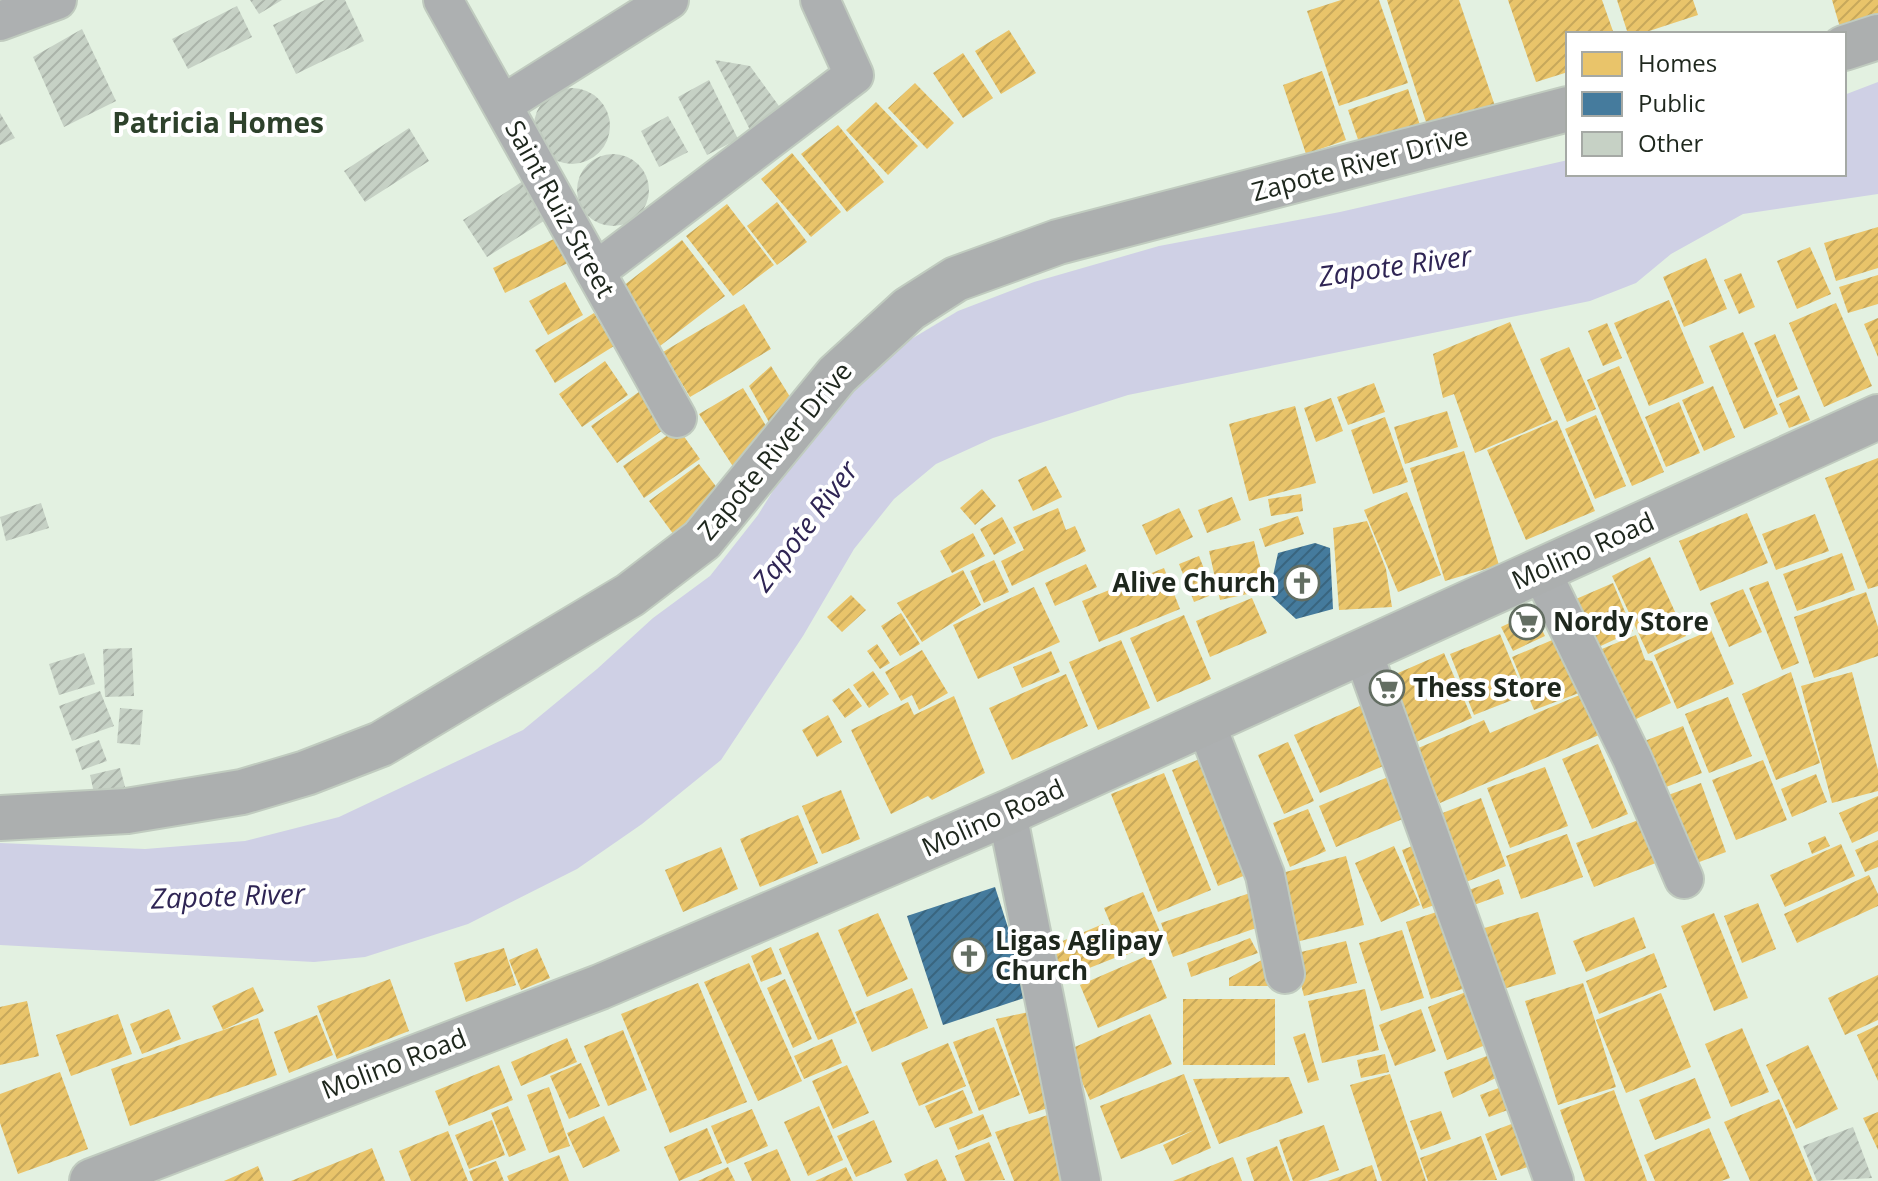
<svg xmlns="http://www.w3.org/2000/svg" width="1878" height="1181" viewBox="0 0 1878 1181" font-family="'Open Sans',sans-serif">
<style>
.water{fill:#cfd0e5}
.homes{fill:url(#homes-hatch)}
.public{fill:url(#public-hatch)}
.building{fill:url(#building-hatch)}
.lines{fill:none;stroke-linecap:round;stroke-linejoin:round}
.minor-casing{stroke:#c0cbbf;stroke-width:42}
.secondary-casing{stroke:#c0cbbf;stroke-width:48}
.minor{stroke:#adb0b1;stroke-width:38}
.secondary{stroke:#acafaf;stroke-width:44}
.labels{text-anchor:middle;stroke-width:8;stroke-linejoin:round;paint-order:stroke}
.street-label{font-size:26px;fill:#1e271d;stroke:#fff}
.poi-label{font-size:26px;font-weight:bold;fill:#1e271d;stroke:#fff;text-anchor:start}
.neighbourhood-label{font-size:28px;font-weight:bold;fill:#2d412b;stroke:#fff}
.water-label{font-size:28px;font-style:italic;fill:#2f2554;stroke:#fff}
</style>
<defs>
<pattern id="homes-hatch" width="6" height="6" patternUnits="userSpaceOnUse" patternTransform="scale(2)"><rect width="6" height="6" fill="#e9c46a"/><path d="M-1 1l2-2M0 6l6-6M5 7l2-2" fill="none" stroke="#c7a85b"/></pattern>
<pattern id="public-hatch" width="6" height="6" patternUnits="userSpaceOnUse" patternTransform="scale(2)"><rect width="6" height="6" fill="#457b9d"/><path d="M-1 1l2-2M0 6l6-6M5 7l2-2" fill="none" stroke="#39657f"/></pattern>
<pattern id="building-hatch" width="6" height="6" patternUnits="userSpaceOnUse" patternTransform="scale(2)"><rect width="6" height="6" fill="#c6d1c5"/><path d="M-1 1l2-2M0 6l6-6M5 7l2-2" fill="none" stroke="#aab3a9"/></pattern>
</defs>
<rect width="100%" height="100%" fill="#e3f1e1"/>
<!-- water -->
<path class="water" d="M 1878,82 L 1878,194 L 1743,214 L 1671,254 L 1636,283 L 1590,301 L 1128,395 L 993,438 L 936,464 L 894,499 L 854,549 L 803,636 L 721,760 L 642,824 L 577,869 L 468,924 L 365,957 L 314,962 L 0,945 L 0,843 L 145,849 L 245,841 L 339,817 L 523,730 L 597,669 L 653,618 L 710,576 L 758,515 L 789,465 L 859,382 L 908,341 L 958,311 L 1034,282 L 1159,246 L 1340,212 L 1568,160 L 1568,174 L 1844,174 L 1844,95 Z"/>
<!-- homes -->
<path class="homes" d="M 1341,0 L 1379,0 L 1408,83 L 1339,106 L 1307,11 Z
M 1387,0 L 1459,0 L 1497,112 L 1426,122 Z
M 1508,0 L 1602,0 L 1614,34 L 1568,34 L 1568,72 L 1536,82 Z
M 1617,0 L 1693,0 L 1698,15 L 1640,34 L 1628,34 Z
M 1832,0 L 1878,0 L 1878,25 L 1842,34 Z
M 1009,30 L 1036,73 L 1001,94 L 975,51 Z
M 963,53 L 993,98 L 963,118 L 933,73 Z
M 1322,71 L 1346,140 L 1306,154 L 1283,85 Z
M 915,83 L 954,123 L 927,149 L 888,108 Z
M 1408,89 L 1425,140 L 1365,160 L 1348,110 Z
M 876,102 L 918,146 L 888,175 L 846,130 Z
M 838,125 L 884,182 L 847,212 L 801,154 Z
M 792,153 L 841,212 L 811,237 L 761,179 Z
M 777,202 L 807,242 L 777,265 L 747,226 Z
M 727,204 L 774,265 L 733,296 L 686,236 Z
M 1878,227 L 1878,268 L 1836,281 L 1824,243 Z
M 558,237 L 570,262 L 505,293 L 493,268 Z
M 682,240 L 725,296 L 656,349 L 613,294 Z
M 1810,247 L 1831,294 L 1797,309 L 1777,261 Z
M 1706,258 L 1727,309 L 1684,327 L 1663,277 Z
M 1741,273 L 1755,307 L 1739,314 L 1724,280 Z
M 1878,275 L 1878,304 L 1848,313 L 1839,287 Z
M 565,282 L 583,315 L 548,335 L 529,301 Z
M 1669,300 L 1704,383 L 1649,406 L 1614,323 Z
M 1836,303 L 1872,386 L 1824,407 L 1789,323 Z
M 744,304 L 771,349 L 690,397 L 663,352 Z
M 594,313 L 614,346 L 555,383 L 535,350 Z
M 1878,318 L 1878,357 L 1864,324 Z
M 1510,322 L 1552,420 L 1475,453 L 1454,394 L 1443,398 L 1433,354 Z
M 1607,323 L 1622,358 L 1603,366 L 1588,331 Z
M 1743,332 L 1778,414 L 1744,429 L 1709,346 Z
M 1775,334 L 1798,389 L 1777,398 L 1754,343 Z
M 1569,347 L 1596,409 L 1567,422 L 1540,359 Z
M 605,361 L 628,395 L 582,427 L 559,394 Z
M 771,366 L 795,405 L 775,433 L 749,386 Z
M 1619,366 L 1664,472 L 1632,486 L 1587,380 Z
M 1374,383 L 1385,412 L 1348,425 L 1337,397 Z
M 1713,386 L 1735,437 L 1704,451 L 1682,400 Z
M 743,388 L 777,444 L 745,485 L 699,414 Z
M 643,389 L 670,425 L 617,463 L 591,426 Z
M 1799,395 L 1810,420 L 1789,428 L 1779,404 Z
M 1331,398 L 1343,431 L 1316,442 L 1304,408 Z
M 1679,402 L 1700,453 L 1666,467 L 1645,417 Z
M 1295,406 L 1316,483 L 1249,501 L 1229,424 Z
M 1447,411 L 1458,447 L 1405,464 L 1394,427 Z
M 1596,415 L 1626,486 L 1595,499 L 1565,429 Z
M 1385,417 L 1408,482 L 1373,494 L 1351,430 Z
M 1557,420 L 1595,511 L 1526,540 L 1487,450 Z
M 678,428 L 700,459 L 644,498 L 623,466 Z
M 1464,451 L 1499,565 L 1445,581 L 1410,468 Z
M 1878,458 L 1878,586 L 1868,589 L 1825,478 Z
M 699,464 L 724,497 L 674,535 L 649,501 Z
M 1046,466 L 1062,497 L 1033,511 L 1018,480 Z
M 982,489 L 996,506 L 975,525 L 960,508 Z
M 1407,492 L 1441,575 L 1398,592 L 1364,510 Z
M 1301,494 L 1303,511 L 1271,516 L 1268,499 Z
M 1232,497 L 1241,520 L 1207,533 L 1198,510 Z
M 1058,508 L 1066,530 L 1075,526 L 1086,551 L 1012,586 L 1001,561 L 1024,550 L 1013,527 Z
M 1179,508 L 1193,537 L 1156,555 L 1142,525 Z
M 1747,513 L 1768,563 L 1700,591 L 1679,541 Z
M 1815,514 L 1829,551 L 1776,570 L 1762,534 Z
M 1298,516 L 1304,534 L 1265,547 L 1259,529 Z
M 1002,517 L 1016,543 L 994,555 L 980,529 Z
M 1367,521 L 1386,569 L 1392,607 L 1339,610 L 1333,528 Z
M 973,533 L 985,556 L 952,573 L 940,551 Z
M 1254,541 L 1266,590 L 1220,600 L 1209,551 Z
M 1842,553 L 1855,590 L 1797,611 L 1783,574 Z
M 1199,556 L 1214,594 L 1194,602 L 1179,564 Z
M 1650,557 L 1686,636 L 1648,654 L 1612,576 Z
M 994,560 L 1009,592 L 984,603 L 970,571 Z
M 1086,564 L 1097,587 L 1055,606 L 1045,583 Z
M 1164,568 L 1180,609 L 1099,642 L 1082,601 Z
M 963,570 L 981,605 L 922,642 L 897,603 Z
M 1768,581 L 1799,663 L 1782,670 L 1749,588 Z
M 1613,583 L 1633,631 L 1590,651 L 1569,602 Z
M 1034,587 L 1060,642 L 978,679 L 953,625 Z
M 1743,589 L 1762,632 L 1729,647 L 1710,603 Z
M 1866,592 L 1878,627 L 1878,656 L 1814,678 L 1794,617 Z
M 851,595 L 866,610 L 842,632 L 827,617 Z
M 1252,598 L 1267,633 L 1210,657 L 1196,621 Z
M 1533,612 L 1545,636 L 1513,651 L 1501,627 Z
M 901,613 L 920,644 L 900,656 L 881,626 Z
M 1184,615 L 1211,679 L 1157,702 L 1130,638 Z
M 1711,630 L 1734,684 L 1677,709 L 1654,655 Z
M 1500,634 L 1525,695 L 1474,715 L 1450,654 Z
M 1636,635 L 1645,660 L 1652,661 L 1671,703 L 1623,725 L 1592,653 Z
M 1557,638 L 1579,693 L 1534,710 L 1512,657 Z
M 1121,640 L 1150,708 L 1098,730 L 1069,662 Z
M 877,644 L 890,663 L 880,669 L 867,651 Z
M 922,650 L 948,693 L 919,710 L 912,695 L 901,701 L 885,672 Z
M 1051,651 L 1060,672 L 1022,688 L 1013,667 Z
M 1444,653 L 1472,718 L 1402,748 L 1375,683 Z
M 873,671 L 889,694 L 869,708 L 853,685 Z
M 1791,672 L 1820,763 L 1776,780 L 1742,694 Z
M 1852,672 L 1878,770 L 1878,791 L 1832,803 L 1801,686 Z
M 1066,674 L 1088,726 L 1012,760 L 989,708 Z
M 849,688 L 862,706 L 845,718 L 832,700 Z
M 1589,691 L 1606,732 L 1440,803 L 1416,749 L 1484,720 L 1490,733 Z
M 954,696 L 985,773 L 932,800 L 928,796 L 891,814 L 851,730 L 908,702 L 914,715 Z
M 1728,697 L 1752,756 L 1709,773 L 1685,714 Z
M 1369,702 L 1395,761 L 1320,793 L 1294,735 Z
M 828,715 L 842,742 L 817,757 L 802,730 Z
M 1683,726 L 1702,773 L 1661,789 L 1642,742 Z
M 1288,742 L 1314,801 L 1284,814 L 1258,755 Z
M 1598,744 L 1628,814 L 1592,829 L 1562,759 Z
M 1205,757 L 1251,873 L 1218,886 L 1172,770 Z
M 1763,760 L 1787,820 L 1736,840 L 1712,780 Z
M 1545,767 L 1568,826 L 1510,848 L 1487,788 Z
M 1400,772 L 1417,813 L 1336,847 L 1319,806 Z
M 1164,773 L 1211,890 L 1158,912 L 1111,794 Z
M 1816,774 L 1827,802 L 1792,817 L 1781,789 Z
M 1701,783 L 1726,852 L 1686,867 L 1660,798 Z
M 841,790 L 860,839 L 822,854 L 802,806 Z
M 1878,796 L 1878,831 L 1852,843 L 1839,813 Z
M 1481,798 L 1506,866 L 1466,882 L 1440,814 Z
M 1308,809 L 1326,851 L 1290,867 L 1273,823 Z
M 798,815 L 818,863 L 760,887 L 740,839 Z
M 1644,818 L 1661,861 L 1594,887 L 1576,843 Z
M 1567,834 L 1583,877 L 1521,899 L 1506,856 Z
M 1825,836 L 1830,846 L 1812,854 L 1808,843 Z
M 1428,840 L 1449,900 L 1423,909 L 1402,850 Z
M 1878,840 L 1878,867 L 1865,872 L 1855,850 Z
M 1841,844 L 1855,876 L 1785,907 L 1770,875 Z
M 1394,846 L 1420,905 L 1381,922 L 1355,863 Z
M 721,847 L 738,889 L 683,912 L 665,870 Z
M 1346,856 L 1364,925 L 1296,942 L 1278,874 Z
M 1869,875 L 1878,894 L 1878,906 L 1797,943 L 1784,914 Z
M 1499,879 L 1504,894 L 1474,905 L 1469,890 Z
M 1143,892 L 1163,939 L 1124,956 L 1104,908 Z
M 1250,893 L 1262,926 L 1173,957 L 1161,923 Z
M 1758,903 L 1776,949 L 1742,963 L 1724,916 Z
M 1449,908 L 1475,985 L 1431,999 L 1406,922 Z
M 1538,912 L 1556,974 L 1496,991 L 1478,930 Z
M 878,913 L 908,979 L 867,997 L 838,930 Z
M 1714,913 L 1748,998 L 1714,1011 L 1681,926 Z
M 1634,917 L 1646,948 L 1586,972 L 1573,941 Z
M 1103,924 L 1117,957 L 1059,980 L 1046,948 Z
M 1402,930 L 1424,998 L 1381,1011 L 1359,943 Z
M 818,932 L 857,1023 L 818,1040 L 779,949 Z
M 1250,938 L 1258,953 L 1191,977 L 1187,963 Z
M 1346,941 L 1357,983 L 1304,996 L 1293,954 Z
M 771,947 L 782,974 L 761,982 L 751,956 Z
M 504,948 L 516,985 L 466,1002 L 454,963 Z
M 537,948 L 550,978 L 521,990 L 509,960 Z
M 1654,953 L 1667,987 L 1599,1014 L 1586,981 Z
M 1149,955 L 1167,998 L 1098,1028 L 1080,985 Z
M 1269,956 L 1273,986 L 1229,986 L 1229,978 Z
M 749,963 L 802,1081 L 758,1101 L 704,982 Z
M 1878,975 L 1878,1020 L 1845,1035 L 1828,998 Z
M 390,979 L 409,1031 L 337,1059 L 317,1006 Z
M 785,979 L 812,1039 L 793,1048 L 767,988 Z
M 698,983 L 747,1102 L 670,1133 L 621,1014 Z
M 1583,983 L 1616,1087 L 1558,1105 L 1525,1001 Z
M 253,987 L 264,1011 L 223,1030 L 212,1006 Z
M 912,988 L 928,1028 L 872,1052 L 855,1012 Z
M 1476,988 L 1496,1041 L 1447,1060 L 1428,1007 Z
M 1365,989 L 1379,1050 L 1322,1063 L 1308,1001 Z
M 1661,993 L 1691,1067 L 1626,1093 L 1596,1020 Z
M 1183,999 L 1275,999 L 1275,1065 L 1183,1065 Z
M 27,1001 L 39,1056 L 0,1065 L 0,1007 Z
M 169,1009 L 181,1039 L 142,1054 L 130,1024 Z
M 1421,1009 L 1436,1051 L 1395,1066 L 1379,1025 Z
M 1038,1010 L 1064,1103 L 1029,1114 L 996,1019 Z
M 118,1014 L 132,1054 L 71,1076 L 56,1035 Z
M 1150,1014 L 1172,1064 L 1090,1100 L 1068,1050 Z
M 317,1015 L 333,1055 L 289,1073 L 274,1032 Z
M 258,1018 L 277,1075 L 130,1126 L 111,1069 Z
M 1878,1025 L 1878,1081 L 1857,1035 Z
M 994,1027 L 1020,1095 L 979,1111 L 953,1042 Z
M 1742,1028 L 1769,1092 L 1731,1107 L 1705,1044 Z
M 623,1030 L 647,1090 L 608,1106 L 584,1046 Z
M 1305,1033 L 1319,1080 L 1308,1083 L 1293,1037 Z
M 567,1038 L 577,1062 L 521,1086 L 511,1062 Z
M 832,1039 L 842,1063 L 804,1079 L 794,1056 Z
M 948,1043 L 966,1086 L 919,1106 L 901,1063 Z
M 1808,1045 L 1838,1109 L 1796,1129 L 1766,1065 Z
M 1503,1050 L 1511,1071 L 1453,1098 L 1444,1072 Z
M 1385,1054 L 1389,1072 L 1361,1078 L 1357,1060 Z
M 581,1063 L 600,1106 L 569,1119 L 550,1076 Z
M 499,1065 L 513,1100 L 449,1126 L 435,1091 Z
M 847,1065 L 869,1113 L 833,1129 L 812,1081 Z
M 60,1072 L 88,1149 L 18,1174 L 0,1123 L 0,1094 Z
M 1184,1074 L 1211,1148 L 1172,1165 L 1163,1145 L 1194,1130 L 1121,1159 L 1100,1106 Z
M 1390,1074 L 1426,1181 L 1382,1181 L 1350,1085 Z
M 1289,1077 L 1303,1113 L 1219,1144 L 1193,1079 Z
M 1695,1078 L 1711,1118 L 1655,1140 L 1639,1100 Z
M 1512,1083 L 1521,1105 L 1489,1117 L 1480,1095 Z
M 549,1087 L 570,1146 L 549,1153 L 527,1095 Z
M 963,1090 L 973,1113 L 935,1128 L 925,1106 Z
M 1614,1090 L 1647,1181 L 1585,1181 L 1560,1110 Z
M 1779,1099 L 1813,1181 L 1750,1181 L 1724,1122 Z
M 508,1106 L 526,1150 L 509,1157 L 491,1113 Z
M 819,1106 L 843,1160 L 808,1176 L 784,1122 Z
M 752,1109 L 768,1146 L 727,1164 L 711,1126 Z
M 1441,1111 L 1451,1139 L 1421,1150 L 1410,1121 Z
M 1878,1112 L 1878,1150 L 1863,1118 Z
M 1054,1113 L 1072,1181 L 1014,1181 L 995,1132 Z
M 983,1114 L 992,1136 L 958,1150 L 949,1128 Z
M 604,1116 L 620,1151 L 583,1168 L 567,1133 Z
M 1527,1118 L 1542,1162 L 1501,1176 L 1485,1134 Z
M 492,1120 L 505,1155 L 469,1169 L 455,1135 Z
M 874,1120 L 892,1162 L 856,1177 L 837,1136 Z
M 1324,1125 L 1339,1170 L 1308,1181 L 1293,1181 L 1279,1140 Z
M 707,1128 L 722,1163 L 679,1181 L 664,1147 Z
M 1709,1128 L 1730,1178 L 1721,1181 L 1655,1181 L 1644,1155 Z
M 448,1131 L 468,1181 L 411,1181 L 399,1151 Z
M 1481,1136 L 1497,1180 L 1428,1181 L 1420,1158 Z
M 989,1142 L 1005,1180 L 965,1181 L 955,1156 Z
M 1277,1146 L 1290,1181 L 1254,1181 L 1246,1158 Z
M 372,1148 L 385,1181 L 291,1181 Z
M 777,1149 L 791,1181 L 752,1181 L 744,1163 Z
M 559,1155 L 569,1181 L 509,1181 L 507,1176 Z
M 1233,1157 L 1242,1181 L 1173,1181 Z
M 937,1159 L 947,1181 L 907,1181 L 904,1174 Z
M 496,1161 L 504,1181 L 473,1181 L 469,1171 Z
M 1372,1165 L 1377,1181 L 1328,1181 Z
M 258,1166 L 264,1181 L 224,1181 Z
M 728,1167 L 735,1181 L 698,1181 Z
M 846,1167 L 853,1181 L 815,1181 Z"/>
<!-- public -->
<path class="public" d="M 1315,543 L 1330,548 L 1333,609 L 1296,619 L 1269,594 L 1278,553 Z
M 995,887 L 1030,996 L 943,1025 L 907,916 Z"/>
<!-- building -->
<path class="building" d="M 250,0 L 282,0 L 259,14 Z
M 325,0 L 345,0 L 364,41 L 296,74 L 273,25 Z
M 237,6 L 252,37 L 188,69 L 172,39 Z
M 82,29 L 116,101 L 64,127 L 33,57 Z
M 715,60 L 750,66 L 784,113 L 750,130 Z
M 709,80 L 738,139 L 707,155 L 678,97 Z
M534 126a38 38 0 1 1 76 0a38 38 0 1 1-76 0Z
M 0,113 L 15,138 L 0,145 Z
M 668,116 L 688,152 L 659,167 L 641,131 Z
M 409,128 L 429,161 L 365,202 L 344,171 Z
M577 190a36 36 0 1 1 72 0a36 36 0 1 1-72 0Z
M 523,181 L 547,219 L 487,257 L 463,220 Z
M 41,503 L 49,528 L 6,541 L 0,517 Z
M 132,648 L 134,696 L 105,697 L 103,649 Z
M 84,653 L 95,684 L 59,695 L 49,664 Z
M 100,691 L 114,726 L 72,741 L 59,706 Z
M 120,708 L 143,710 L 140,745 L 117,743 Z
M 99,740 L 107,761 L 82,770 L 75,749 Z
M 120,768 L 127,794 L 96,802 L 90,775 Z
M 1853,1127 L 1872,1178 L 1817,1181 L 1803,1146 Z"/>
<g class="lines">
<!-- minor casing -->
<g class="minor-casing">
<path id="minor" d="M 443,0 L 677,418
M 0,21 L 57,0
M 502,105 L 669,0
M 595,272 L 854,75 L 820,0
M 1541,571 L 1632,758 L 1684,879
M 1362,650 L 1554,1181
M 1205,722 L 1265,875 L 1285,974
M 1007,813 L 1081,1181"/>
</g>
<!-- secondary casing -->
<g class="secondary-casing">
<path id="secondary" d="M 1844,48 L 1878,37
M 0,818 L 127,811 L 242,792 L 306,773 L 381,744 L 630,595 L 702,540 L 837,375 L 909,309 L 956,279 L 1058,242 L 1568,109
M 92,1181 L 600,987 L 1007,813 L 1878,417"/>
</g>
<!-- minor -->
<use href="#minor" class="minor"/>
<!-- secondary -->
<use href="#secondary" class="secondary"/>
</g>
<!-- icons -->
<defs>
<g id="church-ring" transform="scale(1.8)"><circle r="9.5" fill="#fff" stroke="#636e62" stroke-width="1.5"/><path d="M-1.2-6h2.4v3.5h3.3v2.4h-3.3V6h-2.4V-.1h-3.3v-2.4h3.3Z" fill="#636e62"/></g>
<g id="supermarket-ring" transform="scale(1.8)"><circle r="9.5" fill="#fff" stroke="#636e62" stroke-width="1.5"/><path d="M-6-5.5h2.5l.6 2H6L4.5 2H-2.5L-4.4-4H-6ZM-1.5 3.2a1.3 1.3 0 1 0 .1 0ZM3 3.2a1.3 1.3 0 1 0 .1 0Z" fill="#636e62"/></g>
</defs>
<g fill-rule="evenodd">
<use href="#church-ring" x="1302" y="583"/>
<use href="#supermarket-ring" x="1527" y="622"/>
<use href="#supermarket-ring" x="1387" y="688"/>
<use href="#church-ring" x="969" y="956"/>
</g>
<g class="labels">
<!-- street labels -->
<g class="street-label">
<text transform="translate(1360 164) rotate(-15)" y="9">Zapote River Drive</text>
<text transform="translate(560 209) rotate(61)" y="9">Saint Ruiz Street</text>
<text transform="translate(775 451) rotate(-50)" y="9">Zapote River Drive</text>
<text transform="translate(1583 551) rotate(-24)" y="9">Molino Road</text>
<text transform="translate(993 818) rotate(-24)" y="9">Molino Road</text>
<text transform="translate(394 1064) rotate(-21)" y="9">Molino Road</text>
</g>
<!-- poi labels -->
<g class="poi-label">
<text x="1276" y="592" text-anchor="end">Alive Church</text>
<text x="1553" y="631">Nordy Store</text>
<text x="1413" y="697">Thess Store</text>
<text x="995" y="950">Ligas Aglipay<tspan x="995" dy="30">Church</tspan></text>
</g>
<!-- neighbourhood labels -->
<g class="neighbourhood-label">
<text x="218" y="133">Patricia Homes</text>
</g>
<!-- water labels -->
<g class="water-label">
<text transform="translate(1395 266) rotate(-8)" y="10">Zapote River</text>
<text transform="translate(805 526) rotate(-53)" y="10">Zapote River</text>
<text transform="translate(228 896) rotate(-2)" y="10">Zapote River</text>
</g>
</g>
<!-- legend -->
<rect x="1566" y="32" width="280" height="144" fill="#ffffff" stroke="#a5a9a5" stroke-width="2"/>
<rect x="1582" y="52" width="40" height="24" fill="#e9c46a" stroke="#a5a9a5" stroke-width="2"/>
<text x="1638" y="72" font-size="24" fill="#1e271d">Homes</text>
<rect x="1582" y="92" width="40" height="24" fill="#457b9d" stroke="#a5a9a5" stroke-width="2"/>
<text x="1638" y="112" font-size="24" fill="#1e271d">Public</text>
<rect x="1582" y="132" width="40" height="24" fill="#c6d1c5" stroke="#a5a9a5" stroke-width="2"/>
<text x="1638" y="152" font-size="24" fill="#1e271d">Other</text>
</svg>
